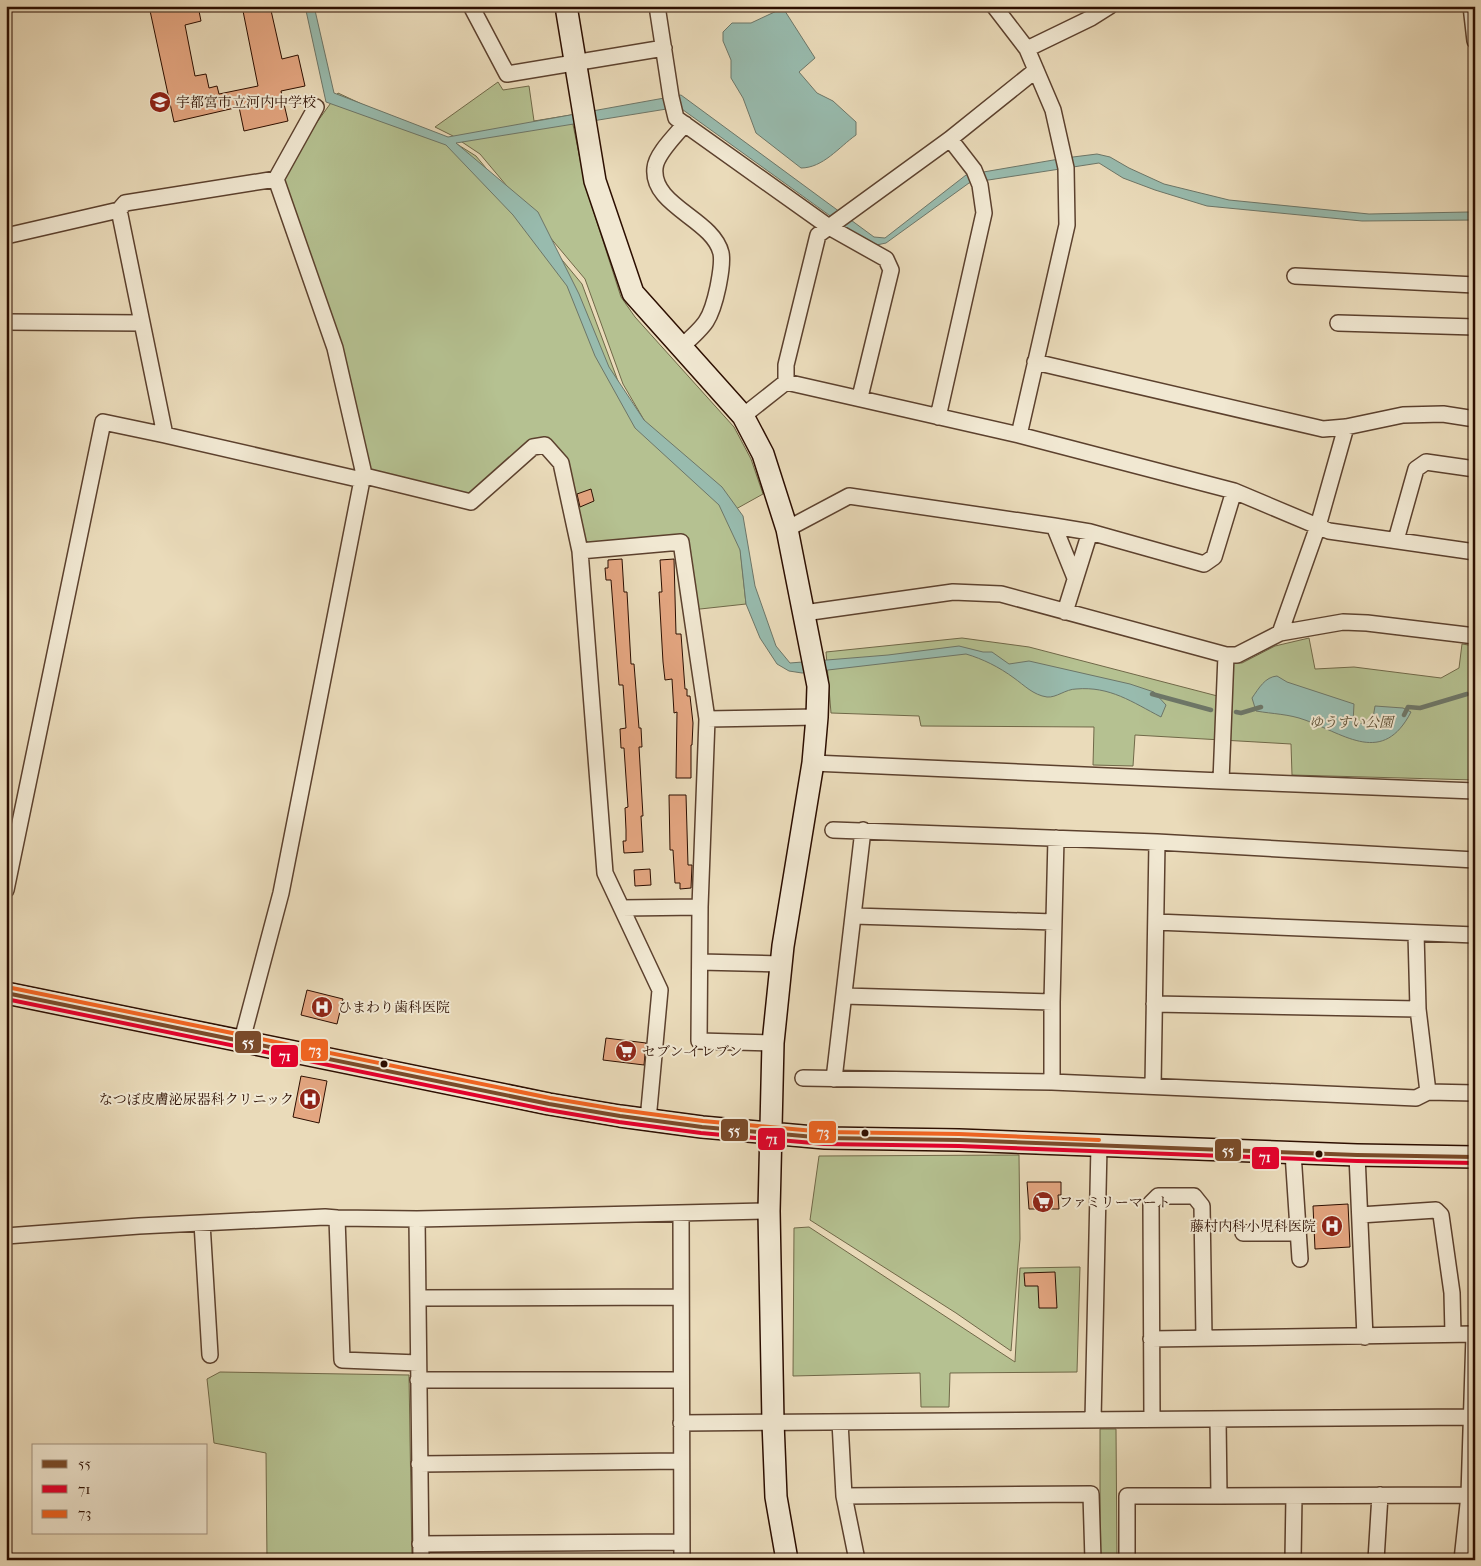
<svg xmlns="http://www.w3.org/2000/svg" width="1481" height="1566" viewBox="0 0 1481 1566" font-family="'IM FELL French Canon','Noto Serif JP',serif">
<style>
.green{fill:#b5c191;stroke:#706848}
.water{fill:#98bbae;stroke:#6d7668}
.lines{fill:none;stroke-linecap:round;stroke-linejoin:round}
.stream{stroke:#6d7668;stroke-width:4.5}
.building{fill:#e4a681;stroke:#2c0e00}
.street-casing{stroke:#5c412e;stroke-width:18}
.secondary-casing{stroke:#2c0e00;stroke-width:24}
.street{stroke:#f1e8d2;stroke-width:15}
.secondary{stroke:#f1e8d2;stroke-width:21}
.bus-1-casing{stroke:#f1e8d2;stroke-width:8}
.bus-2-casing{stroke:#f1e8d2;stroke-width:8}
.bus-3-casing{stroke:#f1e8d2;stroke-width:8}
.bus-1{stroke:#7a4b2a;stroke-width:4}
.bus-2{stroke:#e4002b;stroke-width:4}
.bus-3{stroke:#f26522;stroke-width:4}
.bus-dot{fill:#2c0e00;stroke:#f1e8d2;stroke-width:2}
.labels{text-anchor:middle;stroke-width:4;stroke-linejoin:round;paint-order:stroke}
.poi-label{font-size:14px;fill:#2c0e00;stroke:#f1e8d2;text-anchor:start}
.park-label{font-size:14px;font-style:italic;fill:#5c4d33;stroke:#f1e8d2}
.line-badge{stroke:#f1e8d2;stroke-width:2}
.badge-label{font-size:14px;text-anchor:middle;font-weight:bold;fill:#fff}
</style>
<rect width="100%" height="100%" fill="#eadbba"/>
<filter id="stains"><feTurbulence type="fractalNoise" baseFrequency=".004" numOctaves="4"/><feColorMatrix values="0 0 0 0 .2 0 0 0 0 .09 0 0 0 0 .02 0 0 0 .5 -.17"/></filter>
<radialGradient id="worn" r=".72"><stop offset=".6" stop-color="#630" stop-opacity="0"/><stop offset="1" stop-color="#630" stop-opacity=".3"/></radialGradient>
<!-- green -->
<path class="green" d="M 498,82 L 503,90 L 529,86 L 534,121 L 571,115 L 586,188 L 621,297 L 635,317 L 734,427 L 751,459 L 763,494 L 736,509 L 746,604 L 691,610 L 681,542 L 580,551 L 563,475 L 545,445 L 471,502 L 369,477 L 335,348 L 276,179 L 338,93 L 400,122 L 452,141 L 476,156 L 582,284 L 635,427 L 644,420 L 623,384 L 585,279 L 480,154 L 453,136 L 435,127 Z
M 962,638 L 1029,647 L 1229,699 L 1232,662 L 1242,663 L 1275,646 L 1309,638 L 1315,669 L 1354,667 L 1441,678 L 1459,668 L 1462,644 L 1475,646 L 1475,780 L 1292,775 L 1291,744 L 1135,735 L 1133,766 L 1093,765 L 1094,727 L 921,726 L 919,716 L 831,713 L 826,652 Z
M 1019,1155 L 1020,1239 L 1011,1351 L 956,1313 L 810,1220 L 819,1156 Z
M 809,1227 L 1015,1362 L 1020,1268 L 1080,1267 L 1077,1372 L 950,1373 L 949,1407 L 921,1407 L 920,1373 L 793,1376 L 794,1228 Z
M 220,1372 L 409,1375 L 412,1560 L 267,1560 L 266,1453 L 214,1443 L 207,1379 Z
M 1100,1429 L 1116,1429 L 1117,1560 L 1100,1560 Z"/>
<!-- water -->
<path class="water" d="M 305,6 L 314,6 L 334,93 L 448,137 L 681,95 L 874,237 L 885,238 L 966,175 L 1065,158 L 1097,154 L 1110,157 L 1129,168 L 1164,184 L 1229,200 L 1369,214 L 1468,212 L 1475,213 L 1475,220 L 1362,221 L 1207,206 L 1155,190 L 1123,178 L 1099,163 L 969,183 L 886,243 L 872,246 L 679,107 L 456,143 L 538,212 L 579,294 L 609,367 L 644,420 L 722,487 L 743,516 L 755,586 L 776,646 L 790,663 L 888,655 L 959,646 L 983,652 L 992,652 L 1009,664 L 1029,661 L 1130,684 L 1154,692 L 1166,705 L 1161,717 C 1132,702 1110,686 1076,689 C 1066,689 1056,698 1047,697 C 1033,695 1024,685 1014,678 C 999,667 983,659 966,654 L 802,673 L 789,671 L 777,664 L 760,638 L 746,604 L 740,550 L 719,505 L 635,428 L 595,356 L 567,286 L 513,215 L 446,145 L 326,102 Z
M 783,8 L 815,58 L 799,72 L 817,93 L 833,101 L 856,122 L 856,135 C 839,147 823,168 801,168 L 756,133 L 743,98 L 731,78 L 731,60 L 723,41 L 723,32 L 732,23 L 751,23 Z
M 1277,676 L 1287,682 L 1354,704 L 1353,723 L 1372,724 L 1375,706 L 1403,708 L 1411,712 C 1383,766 1346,735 1305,720 C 1289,714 1273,714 1256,711 L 1252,698 C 1259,688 1265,677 1277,676 Z"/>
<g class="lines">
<!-- stream -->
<path class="stream" d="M 1152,694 L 1211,710
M 1236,712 L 1241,713 L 1261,707
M 1404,715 L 1408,707 L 1420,708 L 1467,694"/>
</g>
<!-- building -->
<path class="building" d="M 149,6 L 198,6 L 201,21 L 185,25 L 195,76 L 206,74 L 209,88 L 217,86 L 219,94 L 258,86 L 242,6 L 270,6 L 282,59 L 298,55 L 305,86 L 281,91 L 288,121 L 244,131 L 239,107 L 174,122 Z
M 591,489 L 594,501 L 580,507 L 577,494 Z
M 622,559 L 624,592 L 627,592 L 631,664 L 634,664 L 639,728 L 641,728 L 642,747 L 639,747 L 643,816 L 641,816 L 643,852 L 624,853 L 623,841 L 626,841 L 626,830 L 625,808 L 628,807 L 624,748 L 621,748 L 620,729 L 626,728 L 623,685 L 619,685 L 611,580 L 606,580 L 605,568 L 608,568 L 608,560 Z
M 674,559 L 676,634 L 681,634 L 685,689 L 687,689 L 687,696 L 690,696 L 693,723 L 692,745 L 691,745 L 691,778 L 676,778 L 677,712 L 674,713 L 672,679 L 665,680 L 663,662 L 659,592 L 662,592 L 660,560 Z
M 669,795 L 686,795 L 688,865 L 692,865 L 691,888 L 680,889 L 680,883 L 675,883 L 673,850 L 670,850 Z
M 650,869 L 651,885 L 635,886 L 634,870 Z
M 307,990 L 343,999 L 337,1024 L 301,1015 Z
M 606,1038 L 646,1043 L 644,1065 L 603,1060 Z
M 301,1076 L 327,1081 L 319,1123 L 293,1117 Z
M 1027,1182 L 1061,1182 L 1061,1195 L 1058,1195 L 1059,1209 L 1029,1209 Z
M 1348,1204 L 1350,1247 L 1315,1249 L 1313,1206 Z
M 1055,1272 L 1057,1308 L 1039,1308 L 1038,1286 L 1025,1286 L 1024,1273 Z"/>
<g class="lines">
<!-- street casing -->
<g class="street-casing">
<path id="street" d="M 471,6 L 507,74 L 664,48
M 657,6 L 671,97 L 676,118 L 829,227 L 886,259 L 891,270 L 860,397
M 994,6 L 1027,49 L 1053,110 L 1066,168 L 1067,225 L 1019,435
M 1471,6 L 1475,41
M 1027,49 L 1091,18 L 1110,6
M 316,107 L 276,179 L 335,348 L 363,470 L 362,480 L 369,477 L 471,502 L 533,447 L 545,445 L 561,463 L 580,551 L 605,873 L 660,990 L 648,1120
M 6,236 L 119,210 L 125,203 L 276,179
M 1295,276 L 1475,285
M 6,322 L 142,323
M 1338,323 L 1475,327
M 681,347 C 706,325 711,320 718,287 C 720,276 723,263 721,253 C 713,219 651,206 655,168 C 656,154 676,135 685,124
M 1035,362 L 1323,429 L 1346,427 L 1403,415 L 1443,414 L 1475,419
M 786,382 L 1019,435 L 1234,491 L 1329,531 L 1475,552
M 786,382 L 786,365 L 818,235 L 950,139 L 1036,70
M 743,416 L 786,382
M 938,417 L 984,213 L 980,185 L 974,170 L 950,139
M 165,435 L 362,480 L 281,893 L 242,1040
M 1054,526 L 1075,578
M 787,529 L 849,496 L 1054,526 L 1090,532 L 1204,564 L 1214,557 L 1234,491
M 1396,540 L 1416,469 L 1426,462 L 1475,469
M 580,551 L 681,542 L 707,719 L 700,907 L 699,1041 L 773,1043
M 1065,612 L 1090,532
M 804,613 L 953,592 L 1001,594 L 1226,655 L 1237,655 L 1280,633 L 1343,622 L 1367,623 L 1475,636
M 1280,633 L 1318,526 L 1346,427
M 707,719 L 817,717
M 813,763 L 1221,781 L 1475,791
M 1221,781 L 1226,655
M 833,830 L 1157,842 L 1475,860
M 6,890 L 103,422 L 165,435 L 119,210
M 622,908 L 700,907
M 854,916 L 1054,922
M 1156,922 L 1475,935
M 1416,933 L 1418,1009 L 1428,1092
M 700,962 L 781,964
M 844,996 L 1052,1002
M 1154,1004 L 1418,1009
M 803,1078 L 1052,1082 L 1416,1098 L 1428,1092 L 1475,1093
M 834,1079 L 863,830
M 1052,1082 L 1052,1002 L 1056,838
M 1153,1086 L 1157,842
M 1293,1153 L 1300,1259
M 1357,1155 L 1365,1337
M 681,1213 L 682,1560
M 1360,1215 L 1436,1210 L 1441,1215 L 1452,1293 L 1453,1334
M 417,1219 L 421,1560
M 202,1223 L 210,1355
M 1243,1233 L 1298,1233
M 6,1236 L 139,1226 L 325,1217 L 337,1218
M 418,1298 L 681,1297
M 1151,1339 L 1475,1334
M 418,1363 L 342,1360 L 337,1218 L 417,1219 L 769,1211
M 418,1380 L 681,1380
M 1152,1419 L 1151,1203 L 1158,1196 L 1194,1196 L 1202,1206 L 1204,1338
M 1218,1419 L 1219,1496 L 1469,1495
M 1093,1420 L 1099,1146
M 840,1422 L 844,1496 L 857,1560
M 681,1423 L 1472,1417
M 419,1464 L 681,1461
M 844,1496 L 1091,1494 L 1093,1560
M 420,1544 L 682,1542
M 1127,1560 L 1127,1496 L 1219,1496
M 1293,1560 L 1294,1496
M 1376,1560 L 1380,1495
M 1462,1560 L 1469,1495 L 1474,1335"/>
</g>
<!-- secondary casing -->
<g class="secondary-casing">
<path id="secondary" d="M 566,6 L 595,181 L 633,293 L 743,416 L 763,454 L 787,529 L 818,686 L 817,717 L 813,763 L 783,946 L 773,1043 L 769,1211 L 773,1422 L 776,1497 L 787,1560
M 6,993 L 549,1104 L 620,1116 L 702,1127 L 825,1138 L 959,1140 L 1357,1155 L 1475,1157"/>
</g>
<!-- street -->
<use href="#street" class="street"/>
<!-- secondary -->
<use href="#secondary" class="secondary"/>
<!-- bus-1 casing -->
<g class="bus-1-casing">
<path id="bus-1" d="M 6,993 L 549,1104 L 620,1116 L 702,1127 L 825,1138 L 959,1140 L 1357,1155 L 1475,1157"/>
</g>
<!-- bus-2 casing -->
<g class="bus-2-casing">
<path id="bus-2" d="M 6,999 L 548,1110 L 619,1122 L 701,1133 L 824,1144 L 959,1146 L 1357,1161 L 1475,1163"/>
</g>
<!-- bus-3 casing -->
<g class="bus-3-casing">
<path id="bus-3" d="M 7,987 L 550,1098 L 621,1110 L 703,1121 L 825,1132 L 959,1134 L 1099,1140"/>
</g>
<!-- bus-1 -->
<use href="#bus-1" class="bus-1"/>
<!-- bus-2 -->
<use href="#bus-2" class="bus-2"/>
<!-- bus-3 -->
<use href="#bus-3" class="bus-3"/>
</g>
<!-- icons -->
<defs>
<g id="school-disc" transform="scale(1.125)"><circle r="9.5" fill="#8f2418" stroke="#f1e8d2"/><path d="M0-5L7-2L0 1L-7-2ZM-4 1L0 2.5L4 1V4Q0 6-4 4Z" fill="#fff"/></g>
<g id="hospital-disc" transform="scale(1.125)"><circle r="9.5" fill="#8f2418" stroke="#f1e8d2"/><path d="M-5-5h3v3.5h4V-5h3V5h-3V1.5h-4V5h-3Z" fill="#fff"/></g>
<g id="supermarket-disc" transform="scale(1.125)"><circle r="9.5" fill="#8f2418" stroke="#f1e8d2"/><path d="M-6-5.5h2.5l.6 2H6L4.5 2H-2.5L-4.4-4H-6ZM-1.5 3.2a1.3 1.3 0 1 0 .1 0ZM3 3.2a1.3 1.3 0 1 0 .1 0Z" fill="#fff"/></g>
</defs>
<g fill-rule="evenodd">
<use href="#school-disc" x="160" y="102"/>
<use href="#hospital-disc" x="322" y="1007"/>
<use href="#supermarket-disc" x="626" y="1051"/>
<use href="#hospital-disc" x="310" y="1099"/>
<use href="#supermarket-disc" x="1043" y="1202"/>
<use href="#hospital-disc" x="1332" y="1226"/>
</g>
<!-- markers -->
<g class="bus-dot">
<circle cx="384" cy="1064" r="4.5"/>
<circle cx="865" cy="1133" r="4.5"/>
<circle cx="1319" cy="1154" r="4.5"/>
</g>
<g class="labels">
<!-- poi labels -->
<g class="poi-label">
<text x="176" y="107">宇都宮市立河内中学校</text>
<text x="338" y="1012">ひまわり歯科医院</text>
<text x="642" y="1056">セブン-イレブン</text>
<text x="294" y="1104" text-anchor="end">なつぼ皮膚泌尿器科クリニック</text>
<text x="1059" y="1207">ファミリーマート</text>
<text x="1316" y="1231" text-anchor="end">藤村内科小児科医院</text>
</g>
<!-- park labels -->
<g class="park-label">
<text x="1351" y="727">ゆうすい公園</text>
</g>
</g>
<g class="line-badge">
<rect x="234" y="1030" width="28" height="24" rx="5" fill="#7a4b2a"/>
<rect x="300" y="1038" width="29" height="24" rx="5" fill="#f26522"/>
<rect x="270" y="1044" width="29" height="24" rx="5" fill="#e4002b"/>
<rect x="720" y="1118" width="29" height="24" rx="5" fill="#7a4b2a"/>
<rect x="808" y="1120" width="29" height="24" rx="5" fill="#f26522"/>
<rect x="757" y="1127" width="29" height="24" rx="5" fill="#e4002b"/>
<rect x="1214" y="1138" width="28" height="24" rx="5" fill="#7a4b2a"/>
<rect x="1251" y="1146" width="29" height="24" rx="5" fill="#e4002b"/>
</g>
<g class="badge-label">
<text x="248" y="1047">55</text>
<text x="315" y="1055">73</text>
<text x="285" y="1061">71</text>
<text x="734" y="1135">55</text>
<text x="823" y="1137">73</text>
<text x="772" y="1144">71</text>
<text x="1228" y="1155">55</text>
<text x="1265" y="1162">71</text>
</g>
<!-- margin -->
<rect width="1481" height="1566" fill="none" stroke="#eadbba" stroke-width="25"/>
<rect x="8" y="8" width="1466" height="1551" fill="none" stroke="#2c0e00" stroke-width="2.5"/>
<rect x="12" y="12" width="1456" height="1541" fill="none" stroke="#2c0e00"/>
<!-- legend -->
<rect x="32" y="1444" width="175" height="90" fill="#f1e8d2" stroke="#a2917e"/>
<rect x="42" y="1460" width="25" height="8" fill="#7a4b2a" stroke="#a2917e"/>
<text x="78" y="1468" font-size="15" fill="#2c0e00">55</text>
<rect x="42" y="1485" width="25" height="8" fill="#e4002b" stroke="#a2917e"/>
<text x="78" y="1494" font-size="15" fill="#2c0e00">71</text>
<rect x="42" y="1510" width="25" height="8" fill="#f26522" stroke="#a2917e"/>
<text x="78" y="1518" font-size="15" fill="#2c0e00">73</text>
<rect width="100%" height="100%" filter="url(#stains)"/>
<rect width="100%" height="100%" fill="url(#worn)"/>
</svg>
